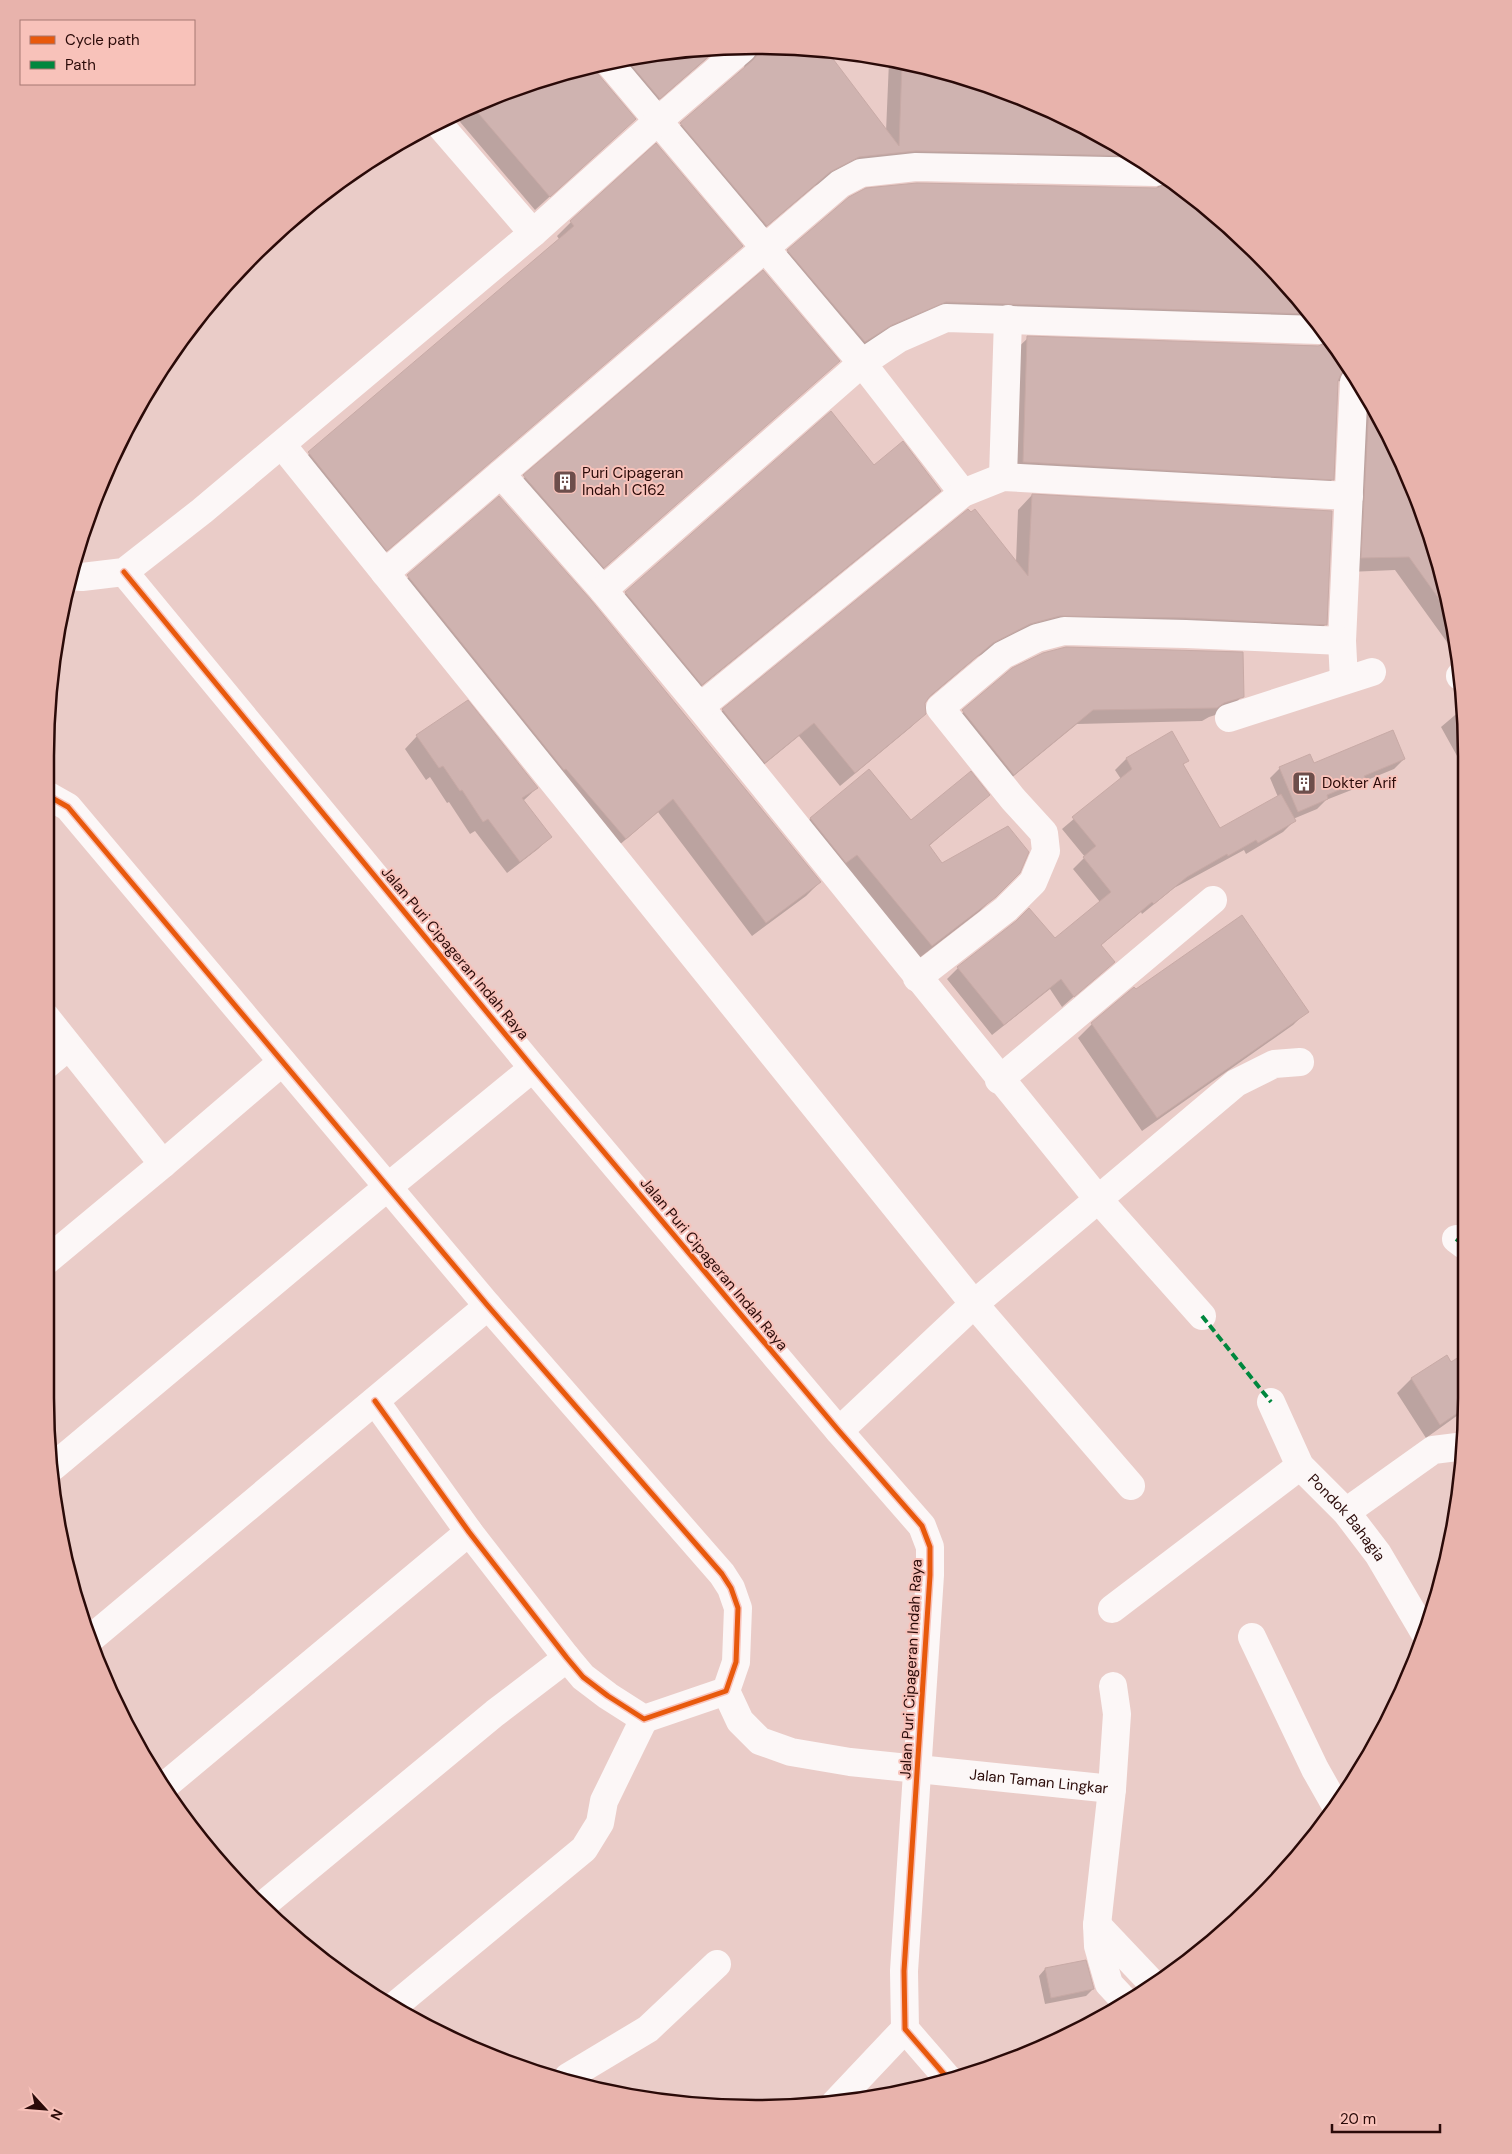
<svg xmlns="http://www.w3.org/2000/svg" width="1512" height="2154" viewBox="0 0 1512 2154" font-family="'DM Sans',sans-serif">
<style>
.shadow{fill:#0003}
.building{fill:#cfb3b0;stroke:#c8aaa6}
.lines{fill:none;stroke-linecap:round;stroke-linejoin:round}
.minor{stroke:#fcf7f7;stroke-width:28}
.quiet{stroke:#00873e;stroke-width:4;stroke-dasharray:8 4;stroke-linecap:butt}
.cycleway-casing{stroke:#f8c2ba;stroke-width:8}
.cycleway{stroke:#e8590c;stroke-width:5}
.labels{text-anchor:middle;stroke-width:4;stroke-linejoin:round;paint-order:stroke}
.poi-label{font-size:15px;fill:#2a0a08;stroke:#f8c2ba;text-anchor:start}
.street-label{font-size:15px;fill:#2a0a08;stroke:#f8c2ba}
.rim{fill:none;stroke:#2a0a08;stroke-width:2.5}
</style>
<rect width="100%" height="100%" fill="#eaccc8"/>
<!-- shadow -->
<path class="shadow" d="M 802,47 L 825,50 L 886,132 L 889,61 L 940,69 L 1070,118 L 1189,192 L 1290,287 L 1394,442 L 1443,572 L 1457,645 L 1452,649 L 1395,570 L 1348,572 L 1348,382 L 1337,381 L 1333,479 L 1319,493 L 1009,476 L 1014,351 L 1028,338 L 1321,346 L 1319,337 L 932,316 L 851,355 L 774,265 L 788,251 L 1158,188 L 1156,179 L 844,171 L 815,186 L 752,239 L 667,137 L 744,69 L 745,60 L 737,49 Z
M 718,49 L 645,112 L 604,65 L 663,51 Z
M 594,67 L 597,74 L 635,119 L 535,210 L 455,116 L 527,83 Z
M 656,145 L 741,246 L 372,564 L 294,467 L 559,239 L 557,236 L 571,222 Z
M 763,272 L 838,361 L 590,581 L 510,490 Z
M 874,466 L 940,490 L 926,504 L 687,698 L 612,607 L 626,593 Z
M 1032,495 L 1326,624 L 1312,638 L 1018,637 L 977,657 L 925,701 L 925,714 L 910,728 L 840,786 L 799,736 L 750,776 L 709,724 L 723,710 L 968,511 L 1016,562 L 1018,510 Z
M 499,498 L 820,882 L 806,896 L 752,936 L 658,812 L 611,852 L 394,590 Z
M 1012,669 L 1242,696 L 1228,711 L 1209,717 L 1202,721 L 1077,724 L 999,788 L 949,725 Z
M 1461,710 L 1461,763 L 1441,727 Z
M 417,736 L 537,788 L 523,801 L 550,837 L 538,849 L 507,873 L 475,831 L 470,834 L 449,802 L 447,803 L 430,777 L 426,780 L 405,749 Z
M 1126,759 L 1187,760 L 1183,765 L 1220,830 L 1278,797 L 1270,778 L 1280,768 L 1404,759 L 1394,769 L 1360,783 L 1354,789 L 1326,800 L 1317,809 L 1293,819 L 1294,821 L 1283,832 L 1246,854 L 1244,850 L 1174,888 L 1142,914 L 1141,912 L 1100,946 L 1113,962 L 1062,1007 L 1050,989 L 992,1035 L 947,979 L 958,968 L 1055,940 L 1100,902 L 1073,869 L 1085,857 L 1062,829 L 1121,779 L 1115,770 Z
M 869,771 L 910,822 L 988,795 L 929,846 L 942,865 L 1019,872 L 980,911 L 918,959 L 797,832 L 810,819 Z
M 1136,991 L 1307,1011 L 1293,1025 L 1142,1131 L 1078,1038 L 1092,1024 Z
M 1446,1357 L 1451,1363 L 1465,1361 L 1465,1410 L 1426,1438 L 1397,1393 L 1411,1379 Z
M 1045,1969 L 1093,1989 L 1086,1996 L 1045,2004 L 1039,1976 Z
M 1107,2007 L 1110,2009 L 1085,2026 Z"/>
<!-- building -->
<path class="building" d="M 802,47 L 827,51 L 899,146 L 902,63 L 940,69 L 1070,118 L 1131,156 L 916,151 L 859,157 L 830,172 L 767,226 L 680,123 L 753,60 L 758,54 L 758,48 Z
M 717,49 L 660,99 L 627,60 L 663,51 Z
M 595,67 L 598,74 L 636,119 L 550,197 L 473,107 L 527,83 Z
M 656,143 L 743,246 L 387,551 L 308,452 L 574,226 L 570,221 Z
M 1169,180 L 1189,192 L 1290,287 L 1308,314 L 946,302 L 892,325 L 865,342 L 787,250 L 849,197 L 866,188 L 917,183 L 1156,188 L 1164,185 Z
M 763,270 L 840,361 L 604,568 L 523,475 Z
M 1027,336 L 1318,346 L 1328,343 L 1345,369 L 1341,374 L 1338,381 L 1334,480 L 1023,462 Z
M 1369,404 L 1394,442 L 1443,572 L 1450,609 L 1447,610 L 1409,557 L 1361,558 Z
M 831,411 L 874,465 L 903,441 L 941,491 L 702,685 L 625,592 Z
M 1032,494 L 1332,511 L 1327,625 L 1186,618 L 1060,616 L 1030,624 L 993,643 L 930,696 L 925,703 L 926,714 L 855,773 L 814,723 L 765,763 L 722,709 L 968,509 L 971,512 L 975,509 L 1028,576 Z
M 499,496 L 591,600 L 821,882 L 766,923 L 673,799 L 626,839 L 566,769 L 564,770 L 407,575 Z
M 1066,647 L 1243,652 L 1244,697 L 1224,703 L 1217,708 L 1093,710 L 1014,775 L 962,710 L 1012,668 L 1043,653 Z
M 468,700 L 538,788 L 522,798 L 552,837 L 520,862 L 488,819 L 483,822 L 462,790 L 460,791 L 443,766 L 439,768 L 416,735 Z
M 1393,730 L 1405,759 L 1364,776 L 1366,779 L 1327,795 L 1328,799 L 1298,812 L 1279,767 L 1310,754 L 1314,763 Z
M 1172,731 L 1189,761 L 1183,764 L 1220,828 L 1281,794 L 1296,821 L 1258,843 L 1256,840 L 1228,856 L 1227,854 L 1187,877 L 1154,904 L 1152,902 L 1101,945 L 1115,962 L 1074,997 L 1061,979 L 1004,1025 L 957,967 L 1016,921 L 1029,908 L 1055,938 L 1111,892 L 1083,857 L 1096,846 L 1072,817 L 1132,769 L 1126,758 Z
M 869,769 L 911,820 L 971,771 L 990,795 L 929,845 L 942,863 L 1008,826 L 1029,852 L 1020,873 L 996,897 L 932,946 L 857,855 L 846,863 L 810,818 Z
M 1242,915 L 1309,1012 L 1157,1118 L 1091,1023 L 1134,987 L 1136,989 Z
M 1465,1353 L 1465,1408 L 1440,1425 L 1411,1378 L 1447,1355 L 1451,1362 Z
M 1086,1960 L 1094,1989 L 1051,1998 L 1045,1968 Z"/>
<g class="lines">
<!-- minor -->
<g class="minor">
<path d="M 610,64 L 862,363 L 963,493"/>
<path d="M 438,123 L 533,233"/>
<path d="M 282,445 L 974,1304 L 1131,1486"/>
<path d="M 501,474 L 603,590 L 700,707 L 1098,1199 L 1202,1316"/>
<path d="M 1003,477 L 1008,319"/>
<path d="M 124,572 L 533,1068 L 839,1431 L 922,1526 L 930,1547 L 930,1575 L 904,1971 L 905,2029 L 950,2081"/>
<path d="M 385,573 L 840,184 L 861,173 L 916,167 L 1156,172"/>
<path d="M 71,576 L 82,577 L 124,572 L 202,511 L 533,233 L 659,120 L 743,48"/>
<path d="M 603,590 L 862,363 L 898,339 L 946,318 L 1319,330"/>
<path d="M 1460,676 L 1461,676"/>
<path d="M 1344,680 L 1342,641 L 1354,382"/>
<path d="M 700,707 L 963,493 L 1003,477 L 1349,496"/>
<path d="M 1229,718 L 1372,672"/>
<path d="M 45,794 L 68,807 L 488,1306 L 722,1574 L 731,1588 L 738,1608 L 736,1662 L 726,1691 L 644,1719 L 608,1696 L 583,1677 L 567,1658 L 469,1532 L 375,1401"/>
<path d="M 917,978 L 1006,909 L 1033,882 L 1046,851 L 1044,833 L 1013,799 L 940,708 L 1003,655 L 1037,638 L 1064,631 L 1186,634 L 1342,641"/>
<path d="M 45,1016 L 163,1164"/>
<path d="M 45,1066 L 68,1047"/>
<path d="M 999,1080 L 1213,900"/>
<path d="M 1456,1239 L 1464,1245"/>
<path d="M 45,1262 L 163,1164 L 282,1062"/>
<path id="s1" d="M 1271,1402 L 1300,1466 L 1346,1512 L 1378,1554 L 1424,1632"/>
<path d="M 839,1431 L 974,1304 L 1236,1083 L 1274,1064 L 1300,1062"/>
<path d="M 54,1466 L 372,1200 L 533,1068"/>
<path d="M 1346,1512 L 1433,1450 L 1465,1446"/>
<path d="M 1112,1609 L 1300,1466"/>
<path d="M 1252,1637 L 1315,1769 L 1336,1806"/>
<path d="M 89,1640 L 488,1306"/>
<path d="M 1113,1686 L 1117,1714 L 1112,1789 L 1097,1925 L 1098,1946 L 1109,1984 L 1124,2000"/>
<path id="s2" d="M 726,1691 L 740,1721 L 760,1741 L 791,1752 L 850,1762 L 1112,1789"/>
<path d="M 162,1788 L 469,1532"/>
<path d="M 263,1905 L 495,1713 L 567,1658"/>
<path d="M 1097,1925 L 1151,1982"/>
<path d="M 392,2008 L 584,1849 L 600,1823 L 604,1801 L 644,1719"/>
<path d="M 568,2077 L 648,2029 L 717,1964"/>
<path d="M 835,2103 L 905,2029"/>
</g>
<!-- quiet -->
<path class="quiet" d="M 1456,1239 L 1464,1245
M 1202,1316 L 1271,1402"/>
<!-- cycleway casing -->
<g class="cycleway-casing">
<path id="cycleway" d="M 124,572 L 533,1068 L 839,1431 L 922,1526 L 930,1547 L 930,1575 L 904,1971 L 905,2029 L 950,2081
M 45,794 L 68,807 L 488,1306 L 722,1574 L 731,1588 L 738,1608 L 736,1662 L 726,1691 L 644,1719 L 608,1696 L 583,1677 L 567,1658 L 469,1532 L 375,1401"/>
</g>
<!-- cycleway -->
<use href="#cycleway" class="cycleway"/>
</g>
<!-- icons -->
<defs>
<g id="building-square" transform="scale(1.25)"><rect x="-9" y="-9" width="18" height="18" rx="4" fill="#6d4e4b" stroke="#f8c2ba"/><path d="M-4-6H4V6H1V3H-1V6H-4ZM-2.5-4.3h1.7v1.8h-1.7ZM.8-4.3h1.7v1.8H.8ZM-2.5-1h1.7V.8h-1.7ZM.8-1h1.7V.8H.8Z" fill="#fff"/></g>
</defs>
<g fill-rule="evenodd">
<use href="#building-square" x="565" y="482"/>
<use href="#building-square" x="1304" y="783"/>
</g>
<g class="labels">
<!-- poi labels -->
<g class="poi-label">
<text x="582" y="478">Puri Cipageran<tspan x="582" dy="17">Indah I C162</tspan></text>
<text x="1322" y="788">Dokter Arif</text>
</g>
<!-- street labels -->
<g class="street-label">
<text transform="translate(455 953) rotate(50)" y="5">Jalan Puri Cipageran Indah Raya</text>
<text transform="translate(714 1264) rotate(50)" y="5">Jalan Puri Cipageran Indah Raya</text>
<text dy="5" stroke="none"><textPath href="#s1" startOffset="140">Pondok Bahagia</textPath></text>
<text transform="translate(911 1669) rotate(-87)" y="5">Jalan Puri Cipageran Indah Raya</text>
<text dy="5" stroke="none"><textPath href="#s2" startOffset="344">Jalan Taman Lingkar</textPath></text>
</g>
</g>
<!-- crop -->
<path d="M0 0H1512V2154H0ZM756 54H756A702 702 0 0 1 1458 756V1398A702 702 0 0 1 756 2100H756A702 702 0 0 1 54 1398V756A702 702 0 0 1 756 54Z" fill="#e8b3ac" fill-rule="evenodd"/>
<path class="rim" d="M756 54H756A702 702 0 0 1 1458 756V1398A702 702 0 0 1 756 2100H756A702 702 0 0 1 54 1398V756A702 702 0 0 1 756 54Z"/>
<!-- legend -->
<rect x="20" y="20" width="175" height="65" fill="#f8c2ba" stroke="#a67873"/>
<rect x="30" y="36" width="25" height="8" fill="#e8590c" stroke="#a67873"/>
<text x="65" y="45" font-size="15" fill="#2a0a08">Cycle path</text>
<rect x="30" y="61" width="25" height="8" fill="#00873e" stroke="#a67873"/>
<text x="65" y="70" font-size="15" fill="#2a0a08">Path</text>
<!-- north arrow -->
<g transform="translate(45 2109) rotate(116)" stroke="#f8c2ba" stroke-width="4" paint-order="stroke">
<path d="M0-4L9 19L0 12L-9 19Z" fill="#2a0a08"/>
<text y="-8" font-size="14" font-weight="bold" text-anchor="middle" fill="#2a0a08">N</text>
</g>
<!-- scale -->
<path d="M1332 2124v8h108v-8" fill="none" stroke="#2a0a08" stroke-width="2.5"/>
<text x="1340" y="2124" font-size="15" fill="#2a0a08" stroke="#f8c2ba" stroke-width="4" paint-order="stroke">20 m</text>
</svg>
